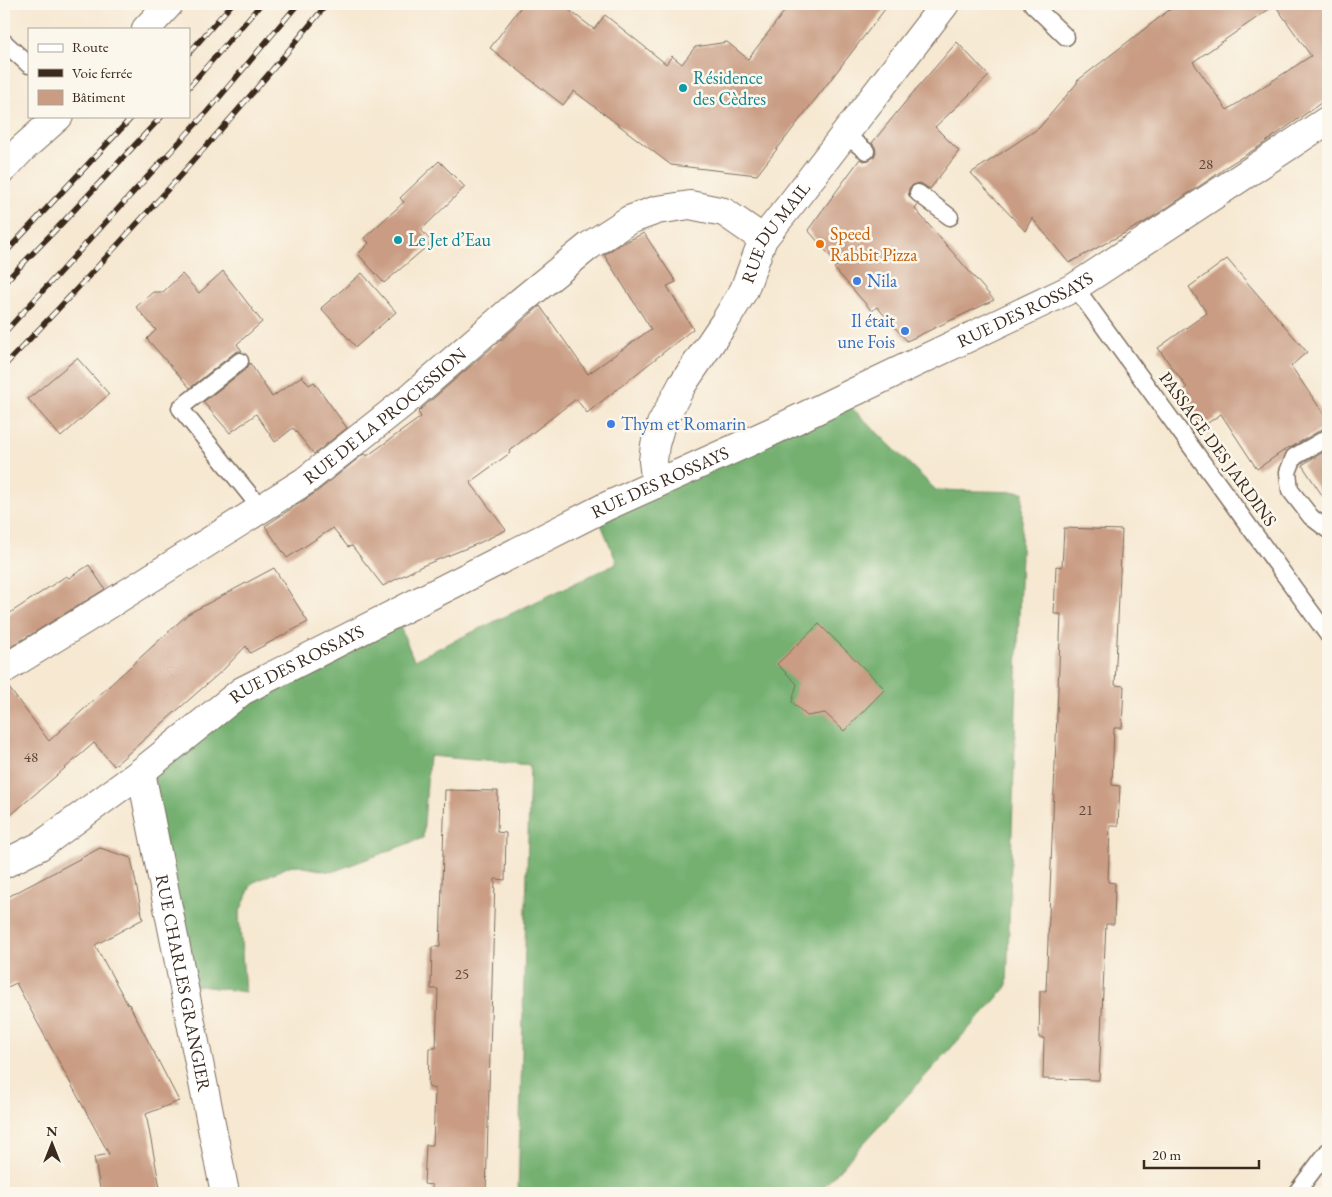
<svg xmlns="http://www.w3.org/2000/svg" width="1332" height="1197" viewBox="0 0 1332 1197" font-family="'EB Garamond',serif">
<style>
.forest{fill:#74b071;stroke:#586d48}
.building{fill:#c99c83;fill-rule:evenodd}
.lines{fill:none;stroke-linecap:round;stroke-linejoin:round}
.lane-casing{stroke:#7c6c5d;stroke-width:19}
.street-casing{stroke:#7c6c5d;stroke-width:30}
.lane{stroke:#fff;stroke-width:16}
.street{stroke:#fff;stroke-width:28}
.rail-casing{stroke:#3b2a1e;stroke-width:5.5}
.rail{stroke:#fbf7ec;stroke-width:4;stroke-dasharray:11;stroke-linecap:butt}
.culture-dot{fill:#0f9aa8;stroke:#fbf7ec;stroke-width:2}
.food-dot{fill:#e8710a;stroke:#fbf7ec;stroke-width:2}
.shop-dot{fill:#3f7fe0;stroke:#fbf7ec;stroke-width:2}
.labels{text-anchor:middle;stroke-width:5;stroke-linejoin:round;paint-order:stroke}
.number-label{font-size:15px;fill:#5e4637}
.culture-label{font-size:18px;fill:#0d838f;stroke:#fbf7ec;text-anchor:start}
.street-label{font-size:18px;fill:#3b2a1e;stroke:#fbf7ec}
.food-label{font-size:18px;fill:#c56008;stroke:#fbf7ec;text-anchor:start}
.shop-label{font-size:18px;fill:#366cbe;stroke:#fbf7ec;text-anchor:start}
</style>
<rect width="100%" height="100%" fill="#fbf7ec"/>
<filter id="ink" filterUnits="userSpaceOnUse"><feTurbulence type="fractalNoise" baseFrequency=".02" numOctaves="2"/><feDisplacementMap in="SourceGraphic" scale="10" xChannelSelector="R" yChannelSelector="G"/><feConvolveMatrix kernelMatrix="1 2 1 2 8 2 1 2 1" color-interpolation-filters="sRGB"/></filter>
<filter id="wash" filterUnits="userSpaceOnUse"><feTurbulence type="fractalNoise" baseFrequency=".0096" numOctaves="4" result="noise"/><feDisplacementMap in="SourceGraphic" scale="20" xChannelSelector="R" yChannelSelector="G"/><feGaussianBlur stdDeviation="1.12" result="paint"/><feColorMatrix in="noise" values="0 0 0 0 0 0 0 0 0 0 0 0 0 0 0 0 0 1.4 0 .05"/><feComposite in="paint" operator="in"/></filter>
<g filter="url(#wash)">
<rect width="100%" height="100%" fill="#f6e8d1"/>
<!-- forest -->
<path class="forest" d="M 848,404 L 936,490 L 1023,492 L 1007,987 L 818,1193 L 518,1193 L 530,765 L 429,756 L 423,838 L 332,872 L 292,865 L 252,883 L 239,914 L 245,992 L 193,985 L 148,783 L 244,697 L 397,619 L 414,660 L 617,563 L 599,519 Z"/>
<g id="blocks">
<!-- building -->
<path class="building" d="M 523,4 L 561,4 L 594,29 L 605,15 L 666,64 L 672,56 L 682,64 L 695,47 L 727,42 L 748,59 L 790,4 L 889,4 L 757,175 L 671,165 L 574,91 L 563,105 L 490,48 Z
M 1177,4 L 1328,4 L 1328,98 L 1260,146 L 1229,165 L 1213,177 L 1145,222 L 1069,263 L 1032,218 L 1025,231 L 971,173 L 1039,128 L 1077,83 L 1077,81 ZM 1275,5 L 1311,56 L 1227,110 L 1193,62 Z
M 957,42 L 989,76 L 935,127 L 959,151 L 930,189 L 920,183 L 915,184 L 910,187 L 908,191 L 909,196 L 918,205 L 915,209 L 994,300 L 907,341 L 877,307 L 872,311 L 834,268 L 838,265 L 808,230 L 860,159 L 864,161 L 869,160 L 874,157 L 876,152 L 875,147 L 872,143 L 911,95 Z
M 439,161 L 465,187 L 421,230 L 432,242 L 384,283 L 358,254 L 369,243 L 364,238 L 404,202 L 400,198 Z
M 644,233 L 676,282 L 667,286 L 693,329 L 587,413 L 576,399 L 509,451 L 510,453 L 470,482 L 506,530 L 477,544 L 422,566 L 383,586 L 352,546 L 348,547 L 333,528 L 287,558 L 265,526 L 315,493 L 365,453 L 367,456 L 421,417 L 418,412 L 421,409 L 540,306 L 588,374 L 651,329 L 604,255 L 619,245 Z
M 1227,259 L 1307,352 L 1291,366 L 1328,420 L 1328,428 L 1322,429 L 1290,448 L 1289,447 L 1257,469 L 1221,414 L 1199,429 L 1175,395 L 1187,388 L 1158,348 L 1207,313 L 1189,287 Z
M 223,271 L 262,322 L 237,344 L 242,351 L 238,351 L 234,353 L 190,388 L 147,339 L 156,330 L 136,307 L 153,292 L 163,292 L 182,274 L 199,293 Z
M 362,273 L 396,312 L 356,347 L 321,308 Z
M 77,358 L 109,394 L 61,437 L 28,399 Z
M 250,363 L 272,397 L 302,376 L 309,385 L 314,382 L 347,428 L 314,454 L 293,428 L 275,442 L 256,414 L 230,433 L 203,402 L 246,369 Z
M 1328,449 L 1328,504 L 1302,465 Z
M 1064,528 L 1122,530 L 1115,685 L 1124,686 L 1122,728 L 1114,728 L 1112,785 L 1120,786 L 1118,826 L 1110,826 L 1108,882 L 1115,883 L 1114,924 L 1106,924 L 1099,1080 L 1043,1079 L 1044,1038 L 1039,1038 L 1040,991 L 1046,991 L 1061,614 L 1054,614 L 1056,566 L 1062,567 Z
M 89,565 L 105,589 L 4,651 L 4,617 L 66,576 L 69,578 Z
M 274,568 L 308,622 L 250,653 L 246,646 L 224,669 L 114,766 L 94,743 L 4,821 L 4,685 L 6,684 L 49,741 L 188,614 Z
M 819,624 L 885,689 L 844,731 L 825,713 L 807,716 L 792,702 L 797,684 L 777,664 Z
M 445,790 L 498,791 L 497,832 L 506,833 L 505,880 L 495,879 L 486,1193 L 432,1193 L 432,1185 L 424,1184 L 426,1145 L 433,1145 L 435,1089 L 428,1087 L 429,1048 L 436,1048 L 438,989 L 431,989 L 432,947 L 440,947 Z
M 100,848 L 131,858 L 143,919 L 95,945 L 128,1005 L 129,1004 L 179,1101 L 146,1114 L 161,1193 L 101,1193 L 94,1157 L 109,1154 L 16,983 L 4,989 L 4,899 Z"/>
</g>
</g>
<g filter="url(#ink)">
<use href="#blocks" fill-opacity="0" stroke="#7c6c5d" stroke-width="1"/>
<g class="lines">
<!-- lane casing -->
<g class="lane-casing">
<path id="lane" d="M 1032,4 L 1066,37
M 4,42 L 29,65
M 844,134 L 866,151
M 918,193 L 950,217
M 1075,287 L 1328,635
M 240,361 L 180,408 L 250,495 L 262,508
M 1327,438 L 1294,457 L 1288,472 L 1290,490 L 1311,517 L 1328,530
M 1296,1193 L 1328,1151"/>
</g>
<!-- street casing -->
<g class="street-casing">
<g id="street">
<path d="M 146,29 L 169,4"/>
<path d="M 4,168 L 22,149 L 59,116"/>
<path id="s1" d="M 656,484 L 653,461 L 655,445 L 661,424 L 682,385 L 724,323 L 744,290 L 763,239 L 791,204 L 945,4"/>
<path id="s2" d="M 4,669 L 105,607 L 305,481 L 412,396 L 520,302 L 589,246 L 629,220 L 657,210 L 690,205 L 724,212 L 763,239"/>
<path id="s3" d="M 141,772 L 225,1193"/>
<path id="s4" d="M 4,864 L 40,846 L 141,772 L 242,691 L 605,507 L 769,433 L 850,394 L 1075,287 L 1328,120"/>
</g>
</g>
<!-- lane -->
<use href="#lane" class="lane"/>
<!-- street -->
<use href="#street" class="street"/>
<!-- rail casing -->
<g class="rail-casing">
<path id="rail" d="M 189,53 L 232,4
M 189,87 L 261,4
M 4,254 L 133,116
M 4,283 L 64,221 L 162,116
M 4,333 L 207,112 L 298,4
M 4,366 C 116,249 225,129 327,4"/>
</g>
<!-- rail -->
<use href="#rail" class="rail"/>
</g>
</g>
<!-- markers -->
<g class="culture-dot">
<circle cx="683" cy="88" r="5"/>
<circle cx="398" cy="240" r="5"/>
</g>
<circle class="food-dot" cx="820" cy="244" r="5"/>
<g class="shop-dot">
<circle cx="857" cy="281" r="5"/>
<circle cx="905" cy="331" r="5"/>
<circle cx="611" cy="424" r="5"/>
</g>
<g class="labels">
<!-- number labels -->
<g class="number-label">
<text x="1206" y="169">28</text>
<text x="31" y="762">48</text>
<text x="1086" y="815">21</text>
<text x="462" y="979">25</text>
</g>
<!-- culture labels -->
<g class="culture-label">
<text x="693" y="84">Résidence<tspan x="693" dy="21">des Cèdres</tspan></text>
<text x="408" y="246">Le Jet d’Eau</text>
</g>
<!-- street labels -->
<g class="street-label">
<text dy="6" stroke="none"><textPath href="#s1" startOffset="285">RUE DU MAIL</textPath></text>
<text dy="6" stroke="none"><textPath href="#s4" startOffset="1166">RUE DES ROSSAYS</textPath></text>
<text dy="6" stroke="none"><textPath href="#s2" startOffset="458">RUE DE LA PROCESSION</textPath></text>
<text transform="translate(1218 449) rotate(54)" y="6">PASSAGE DES JARDINS</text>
<text dy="6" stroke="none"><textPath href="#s4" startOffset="762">RUE DES ROSSAYS</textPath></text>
<text dy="6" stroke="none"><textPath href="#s4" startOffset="356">RUE DES ROSSAYS</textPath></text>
<text dy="6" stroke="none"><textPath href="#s3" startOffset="215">RUE CHARLES GRANGIER</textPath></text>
</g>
<!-- food labels -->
<g class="food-label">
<text x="830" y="240">Speed<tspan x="830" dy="21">Rabbit Pizza</tspan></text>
</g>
<!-- shop labels -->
<g class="shop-label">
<text x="867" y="287">Nila</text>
<text x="895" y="327" text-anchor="end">Il était<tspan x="895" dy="21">une Fois</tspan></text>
<text x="621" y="430">Thym et Romarin</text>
</g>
</g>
<!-- margin -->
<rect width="1332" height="1197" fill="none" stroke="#fbf7ec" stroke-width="20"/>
<!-- legend -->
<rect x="28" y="28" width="162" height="90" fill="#fbf7ec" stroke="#aea59a"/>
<rect x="38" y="44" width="25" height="8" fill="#ffffff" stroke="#aea59a"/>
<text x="72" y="52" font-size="15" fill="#3b2a1e">Route</text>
<rect x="38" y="69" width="25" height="8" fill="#3b2a1e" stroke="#aea59a"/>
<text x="72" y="78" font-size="15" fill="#3b2a1e">Voie ferrée</text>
<rect x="38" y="90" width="25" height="15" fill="#c99c83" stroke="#aea59a"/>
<text x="72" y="102" font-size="15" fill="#3b2a1e">Bâtiment</text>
<!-- north arrow -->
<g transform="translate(52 1144)" stroke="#fbf7ec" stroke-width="4" paint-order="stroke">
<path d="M0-4L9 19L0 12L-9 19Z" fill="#3b2a1e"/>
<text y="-8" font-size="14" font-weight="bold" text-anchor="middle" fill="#3b2a1e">N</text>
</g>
<!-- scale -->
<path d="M1144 1160v8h115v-8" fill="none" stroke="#3b2a1e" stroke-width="2.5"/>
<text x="1152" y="1160" font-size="15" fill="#3b2a1e" stroke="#fbf7ec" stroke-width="4" paint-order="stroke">20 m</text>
</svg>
